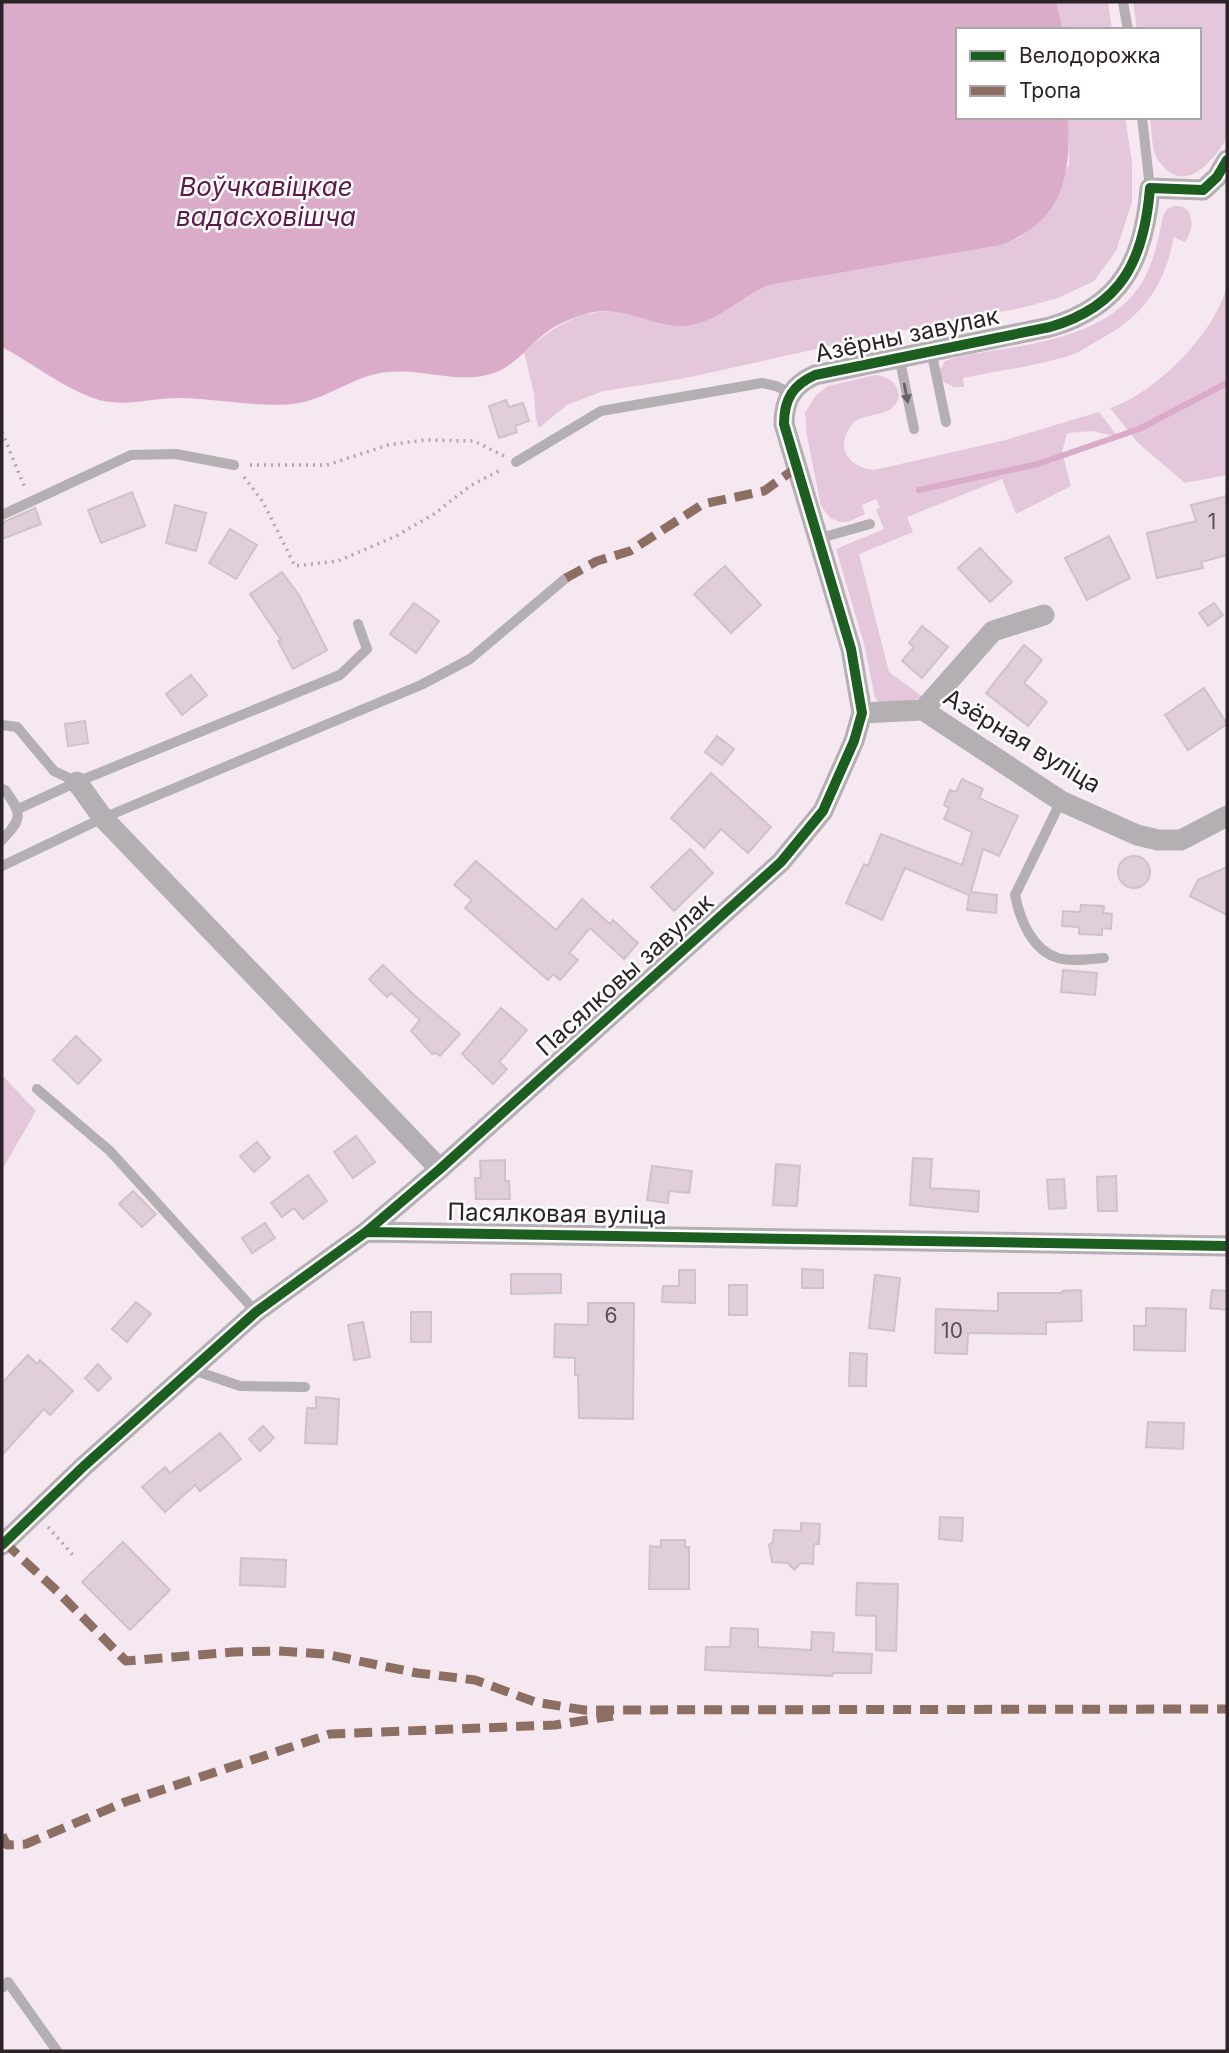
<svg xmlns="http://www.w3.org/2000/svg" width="1229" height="2053" viewBox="0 0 1229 2053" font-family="Inter,sans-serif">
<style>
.green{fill:#e4c7da}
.water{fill:#daacca}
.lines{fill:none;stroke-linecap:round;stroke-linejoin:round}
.stream{stroke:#daacca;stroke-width:6}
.building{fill:#e0ceda;stroke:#cdc3c9;stroke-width:2}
.path{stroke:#aea8ac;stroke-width:3.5;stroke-dasharray:2 5;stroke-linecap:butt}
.lane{stroke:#b4afb2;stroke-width:10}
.street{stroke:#b4afb2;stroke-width:21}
.quiet{stroke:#8d6e63;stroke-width:9;stroke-dasharray:18 9;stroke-linecap:butt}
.cycleway-casing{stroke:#fff;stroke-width:15}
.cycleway{stroke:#1b5e20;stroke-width:10}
.oneway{fill:#696267}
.labels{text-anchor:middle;stroke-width:5;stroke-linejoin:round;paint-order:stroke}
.number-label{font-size:21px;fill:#5a4f56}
.street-label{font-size:24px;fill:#2c2329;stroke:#fff}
.water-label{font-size:26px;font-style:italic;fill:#5e184d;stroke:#fff}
</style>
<rect width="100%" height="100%" fill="#f5e8f1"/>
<!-- green -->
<path class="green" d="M 1056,2 L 1108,2 L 1112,30 L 1063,30 Z
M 1133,2 L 1227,2 L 1227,137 C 1213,163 1183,197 1158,160 C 1151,150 1152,129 1150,117 L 1199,117 L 1199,30 L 1137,30 Z
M 1068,117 L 1125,117 L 1132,163 L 1132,202 L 1116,251 L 1094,281 L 1058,298 L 1021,308 L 880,335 L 681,379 L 603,391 L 567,405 L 539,428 L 536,419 L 534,394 L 524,352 C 554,326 588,303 630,314 C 648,318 668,327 688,325 C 714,323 744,295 769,285 L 1001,245 L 1018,238 L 1033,227 L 1069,165 Z
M 1174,206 C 1195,205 1195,228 1185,242 L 1174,237 C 1164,287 1143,317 1097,341 C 1088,346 1078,353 1069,356 C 1035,366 998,371 963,378 L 964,387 L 954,387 L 942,381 L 940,370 L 945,361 C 965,354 988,352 1009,348 C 1059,340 1118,326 1144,279 C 1154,260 1159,237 1163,216 L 1167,209 Z
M 1227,283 L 1227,475 L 1185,483 L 1138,443 L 1110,408 C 1155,394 1219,330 1227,283 Z
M 875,375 C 892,375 908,394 892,408 C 879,418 858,412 849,429 C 835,451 852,468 874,470 L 1002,441 L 1099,412 L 1118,437 L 1092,431 L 1067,433 L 1062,452 L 1071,486 L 1016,514 L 1002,479 L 907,517 L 913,532 L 859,554 L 889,672 L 923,697 L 891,708 L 882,706 L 875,698 L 864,644 L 836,549 L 884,529 L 876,510 L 880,508 L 876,499 L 862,505 L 865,514 L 848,522 L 840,522 L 830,518 L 821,506 L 807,436 L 805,413 L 816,395 L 828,386 Z
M 2,1075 L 36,1111 L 2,1170 Z"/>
<!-- water -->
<path class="water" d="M 2,2 L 1056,2 L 1063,30 L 958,30 L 958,117 L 1068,117 C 1071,177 1063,221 1001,245 L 769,285 C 742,296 715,324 684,326 C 650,327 621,303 586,314 C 573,318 559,323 548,331 C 530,344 515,366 494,373 C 459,385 424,368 389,372 C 357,374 331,397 299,403 C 263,409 216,398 178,398 C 152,398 125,407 99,400 C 64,389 34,364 2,347 Z"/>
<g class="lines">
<!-- stream -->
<path class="stream" d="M 919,490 L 1038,464 L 1139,429 L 1227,383"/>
</g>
<!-- building -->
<path class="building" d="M 506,400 L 509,407 L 523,403 L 529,421 L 515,426 L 517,432 L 499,438 L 489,406 Z
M 132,492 L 145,526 L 101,543 L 88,510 Z
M 1227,496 L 1227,555 L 1201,562 L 1203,568 L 1157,578 L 1147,533 L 1196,521 L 1191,505 Z
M 175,505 L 206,513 L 196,551 L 166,543 Z
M 35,508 L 41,524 L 2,539 L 2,523 Z
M 230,529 L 257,545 L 236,579 L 209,563 Z
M 1109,536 L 1130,578 L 1087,600 L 1065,558 Z
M 980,548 L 1012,582 L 990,602 L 958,568 Z
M 725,566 L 761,605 L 731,633 L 694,594 Z
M 282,572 L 299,595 L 327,650 L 293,669 L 278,641 L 281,640 L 250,594 Z
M 414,603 L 439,621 L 416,653 L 390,634 Z
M 1214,603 L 1223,615 L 1208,626 L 1199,613 Z
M 922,626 L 948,647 L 922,678 L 902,661 L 914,647 L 909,643 Z
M 1024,645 L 1042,660 L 1024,683 L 1047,702 L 1028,726 L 986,693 Z
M 191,675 L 207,695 L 182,715 L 166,694 Z
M 1204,688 L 1227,724 L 1188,750 L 1165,715 Z
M 85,721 L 88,743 L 68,746 L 65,724 Z
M 717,736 L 734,749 L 722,765 L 705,752 Z
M 711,773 L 771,827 L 748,853 L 721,829 L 704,848 L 671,818 Z
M 962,779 L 983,789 L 979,798 L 1018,816 L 999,856 L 983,849 L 971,892 L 997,895 L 996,913 L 967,910 L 969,895 L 905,868 L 882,920 L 846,903 L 864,864 L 868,866 L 881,834 L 962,865 L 972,832 L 944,819 L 949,808 L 944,805 L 950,790 L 956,792 Z
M 690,849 L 713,873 L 674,911 L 651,887 Z
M1118 872a16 16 0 1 1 32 0a16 16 0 1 1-32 0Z
M 476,861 L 556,930 L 582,899 L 610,924 L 613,920 L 638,943 L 624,959 L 590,928 L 569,953 L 578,960 L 560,980 L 553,974 L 548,980 L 465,908 L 472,900 L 454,885 Z
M 1227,867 L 1227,915 L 1190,896 L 1198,880 Z
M 1081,905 L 1104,906 L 1103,913 L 1112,914 L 1111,929 L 1102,928 L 1102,935 L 1079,934 L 1079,927 L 1062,926 L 1063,911 L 1080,912 Z
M 383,965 L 415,996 L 460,1034 L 440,1056 L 436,1053 L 432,1054 L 411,1031 L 420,1020 L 391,993 L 387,997 L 369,979 Z
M 1063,970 L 1097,973 L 1095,995 L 1061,992 Z
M 501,1008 L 527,1030 L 499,1062 L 507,1069 L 493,1084 L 462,1054 Z
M 76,1036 L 101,1060 L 78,1084 L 53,1060 Z
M 356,1136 L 375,1162 L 353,1178 L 334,1152 Z
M 257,1142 L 270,1158 L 254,1172 L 240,1156 Z
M 913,1158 L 932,1159 L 930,1188 L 979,1191 L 978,1212 L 910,1205 Z
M 505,1160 L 505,1181 L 509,1181 L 510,1199 L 476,1199 L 475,1178 L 481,1178 L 480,1161 Z
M 776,1164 L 800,1166 L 797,1206 L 773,1205 Z
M 652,1166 L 692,1171 L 689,1193 L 669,1191 L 668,1203 L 647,1200 Z
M 308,1175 L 327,1201 L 303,1219 L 294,1208 L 282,1217 L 271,1203 Z
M 1116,1176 L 1117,1211 L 1098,1211 L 1097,1177 Z
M 1064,1179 L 1066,1208 L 1049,1209 L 1047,1180 Z
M 133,1191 L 156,1214 L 142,1227 L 119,1204 Z
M 265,1223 L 275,1238 L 252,1253 L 242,1238 Z
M 802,1269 L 823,1270 L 823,1288 L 802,1288 Z
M 679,1270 L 695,1270 L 695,1303 L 662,1302 L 663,1286 L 679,1286 Z
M 511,1274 L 561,1274 L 561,1293 L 511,1294 Z
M 875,1275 L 900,1278 L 894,1331 L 869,1328 Z
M 729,1285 L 747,1285 L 747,1315 L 729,1315 Z
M 1081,1290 L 1082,1321 L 1046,1322 L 1046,1334 L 968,1333 L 967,1354 L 935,1353 L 936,1309 L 998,1311 L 998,1293 L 1062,1293 L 1062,1291 Z
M 1212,1290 L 1227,1291 L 1227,1310 L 1210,1308 Z
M 136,1302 L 151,1314 L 127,1342 L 112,1329 Z
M 588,1303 L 634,1303 L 633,1419 L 579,1418 L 578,1375 L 575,1375 L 575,1358 L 554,1357 L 555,1324 L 588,1325 Z
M 1146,1308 L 1186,1309 L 1185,1351 L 1134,1350 L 1134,1326 L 1146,1326 Z
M 411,1312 L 431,1312 L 431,1342 L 411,1342 Z
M 363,1322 L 370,1357 L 354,1360 L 348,1325 Z
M 850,1353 L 867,1354 L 866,1386 L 849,1386 Z
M 28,1355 L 37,1364 L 40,1360 L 73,1391 L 50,1415 L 44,1409 L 2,1455 L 2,1383 Z
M 98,1364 L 111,1378 L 98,1391 L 85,1378 Z
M 316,1397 L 339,1399 L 337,1444 L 305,1443 L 307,1408 L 316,1408 Z
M 1148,1422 L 1184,1423 L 1183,1449 L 1146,1447 Z
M 263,1426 L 274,1438 L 260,1451 L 249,1439 Z
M 220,1433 L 241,1459 L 200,1491 L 195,1485 L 165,1512 L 142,1487 L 165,1467 L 170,1473 Z
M 940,1517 L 963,1518 L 962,1541 L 939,1539 Z
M 801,1523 L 820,1524 L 819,1544 L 814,1544 L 813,1564 L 801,1563 L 794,1570 L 788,1563 L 772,1562 L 769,1545 L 773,1542 L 774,1530 L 801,1531 Z
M 661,1540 L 685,1540 L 685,1547 L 689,1547 L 689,1589 L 649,1589 L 650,1546 L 661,1547 Z
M 123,1542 L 170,1590 L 130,1630 L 82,1582 Z
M 241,1558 L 286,1560 L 285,1587 L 240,1585 Z
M 857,1583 L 898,1584 L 896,1651 L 876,1650 L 876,1616 L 856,1615 Z
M 731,1628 L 758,1629 L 758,1647 L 811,1650 L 812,1632 L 834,1633 L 833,1652 L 872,1654 L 871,1673 L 833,1673 L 832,1676 L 705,1670 L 706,1647 L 730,1647 Z"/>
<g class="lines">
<!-- path -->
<path class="path" d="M 2,432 L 25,488
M 250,465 L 327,465 L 388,445 L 425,440 L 474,441 L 504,456
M 244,477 L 263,502 L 295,566 L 338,561 L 396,536 L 434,514 L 470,486 L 502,469
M 48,1527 L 73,1555"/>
<!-- lane -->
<path class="lane" d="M 1123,2 L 1128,30
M 1142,117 L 1150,188
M 931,350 L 946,422
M 899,356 L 914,429
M 516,462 L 601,411 L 762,383 L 776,386 L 790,393
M 2,515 L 131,455 L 176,454 L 234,465
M 817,539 L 870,524
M 2,725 L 17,727 L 54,771 L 77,782
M 2,789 L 5,790 C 22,814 23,818 2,840
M 1061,801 L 1015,895 C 1020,920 1032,950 1058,958 C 1072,962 1090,959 1104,958
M 18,809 L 77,782 L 340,675 L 367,649 L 358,624
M 2,866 L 103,818 L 421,685 L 470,659 L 566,578
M 37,1089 L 110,1151 L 256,1312
M 193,1370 L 240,1386 L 305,1387
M 2,1988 L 8,1982 L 57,2051"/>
<!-- street -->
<path class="street" d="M 923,710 L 993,631 L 1044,615
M 862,713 L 923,710 L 1061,801 L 1137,835 L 1158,840 L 1181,840 L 1227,816
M 77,782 L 103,818 L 440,1169
M 366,1232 L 440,1169 L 781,862 L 823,811 L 854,741 L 862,713 L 851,649 L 784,424 C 784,399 793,385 815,375 L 1050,327 C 1122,306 1144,260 1150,188 L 1203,190 L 1217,177 L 1227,160
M 2,1545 L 84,1466 L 256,1312 L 366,1232 L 1227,1246"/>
<!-- quiet -->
<path class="quiet" d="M 566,578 L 597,561 L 630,551 L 703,504 L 764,491 L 796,468
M 4,1542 L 57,1591 L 126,1661 L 233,1652 L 278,1651 L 325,1654 L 417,1673 L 475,1680 L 535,1702 L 584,1710 L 1227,1709
M 2,1835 L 7,1845 L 26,1844 L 125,1802 L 330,1734 L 555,1725 L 613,1716"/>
<!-- cycleway casing -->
<g class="cycleway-casing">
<path id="cycleway" d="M 366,1232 L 440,1169 L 781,862 L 823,811 L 854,741 L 862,713 L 851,649 L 784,424 C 784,399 793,385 815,375 L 1050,327 C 1122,306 1144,260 1150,188 L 1203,190 L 1217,177 L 1227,160
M 2,1545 L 84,1466 L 256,1312 L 366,1232 L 1227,1246"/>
</g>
<!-- cycleway -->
<use href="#cycleway" class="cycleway"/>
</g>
<!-- one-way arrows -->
<defs><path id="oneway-solid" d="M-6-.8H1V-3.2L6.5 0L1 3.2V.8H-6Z" transform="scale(1.75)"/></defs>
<use class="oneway" href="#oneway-solid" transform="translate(906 393) rotate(79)"/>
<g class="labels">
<!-- number labels -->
<g class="number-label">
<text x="1212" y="529">1</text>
<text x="611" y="1323">6</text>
<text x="952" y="1338">10</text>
</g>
<!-- street labels -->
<g class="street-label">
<text transform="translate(907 335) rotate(-12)" y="8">Азёрны завулак</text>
<text transform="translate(1022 741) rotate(31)" y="8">Азёрная вуліца</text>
<text transform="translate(625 975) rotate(-42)" y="8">Пасялковы завулак</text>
<text transform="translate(557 1214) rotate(1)" y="8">Пасялковая вуліца</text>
</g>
<!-- water labels -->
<g class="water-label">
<text x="266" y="196">Воўчкавіцкае<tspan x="266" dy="30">вадасховішча</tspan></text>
</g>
</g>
<!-- border -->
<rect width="1229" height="2053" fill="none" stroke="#2c2329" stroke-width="7"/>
<!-- legend -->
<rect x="956" y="28" width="245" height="91" fill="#ffffff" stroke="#aba7a9" stroke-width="2"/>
<rect x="970" y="51" width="35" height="10" fill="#1b5e20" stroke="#aba7a9" stroke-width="2"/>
<text x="1019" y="63" font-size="21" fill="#2c2329">Велодорожка</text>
<rect x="970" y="86" width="35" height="10" fill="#8d6e63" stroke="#aba7a9" stroke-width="2"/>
<text x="1019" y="98" font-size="21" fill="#2c2329">Тропа</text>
</svg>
